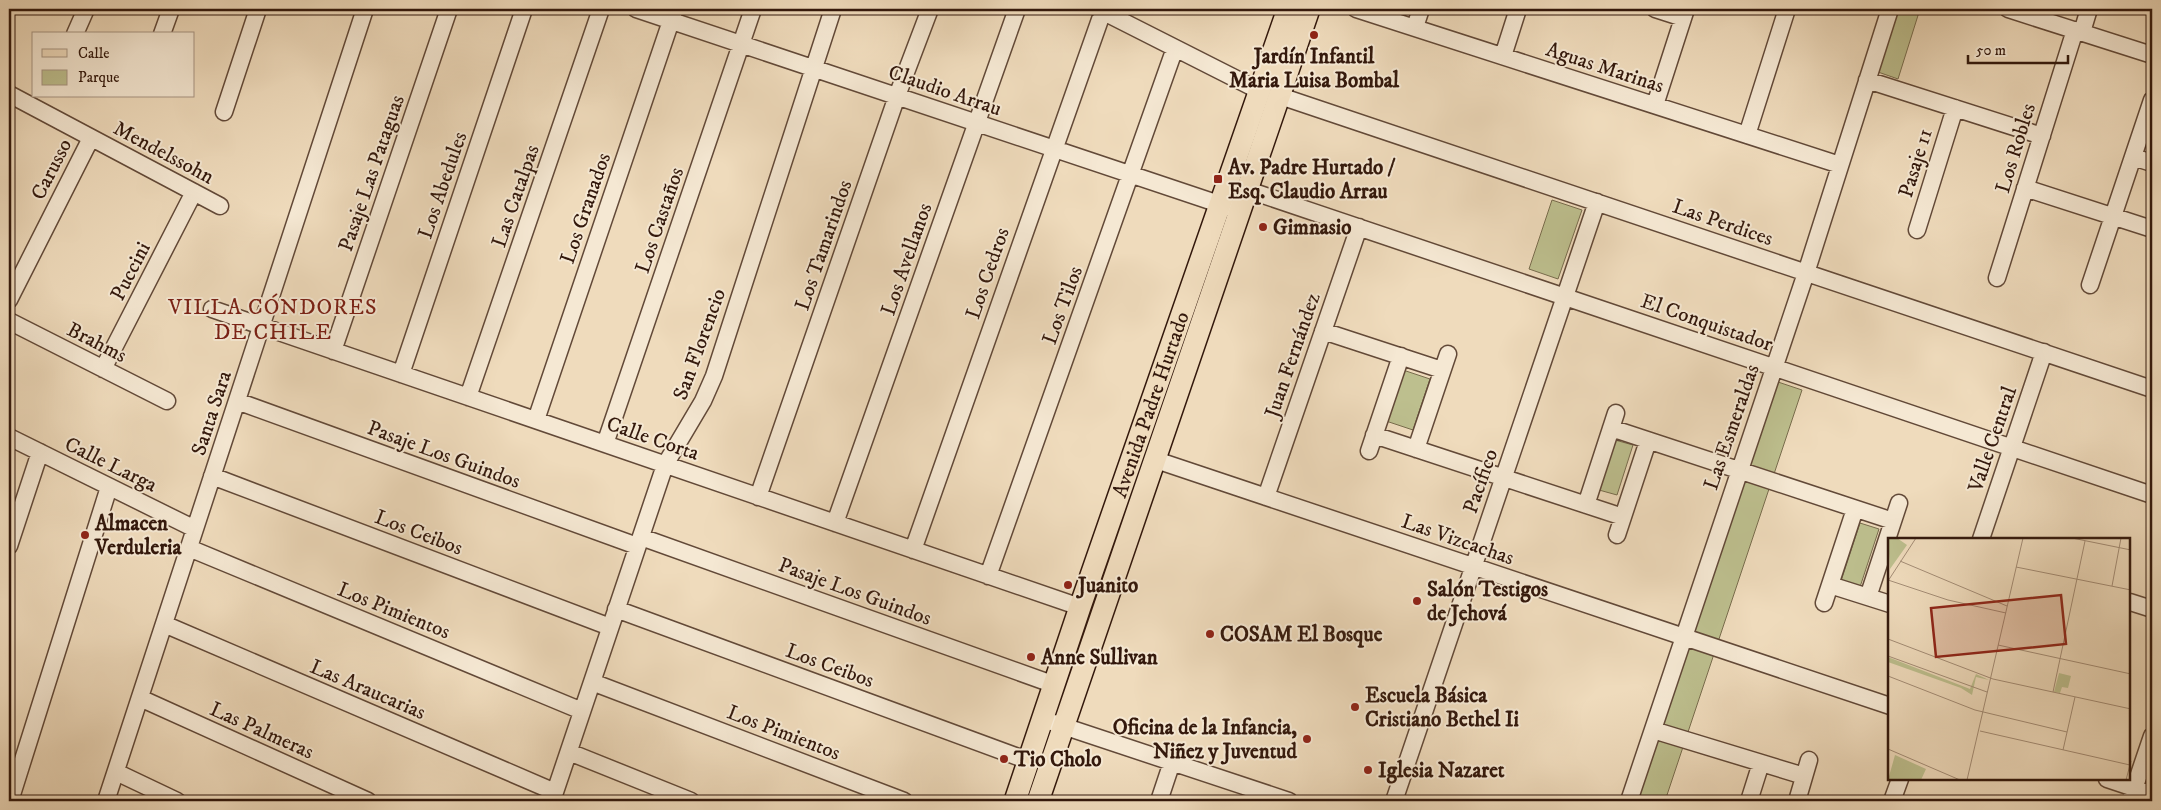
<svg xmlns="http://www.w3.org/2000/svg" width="2161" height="810" viewBox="0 0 2161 810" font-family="'IM FELL DW Pica',serif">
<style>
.green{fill:#bdbf8e;stroke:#786c4d}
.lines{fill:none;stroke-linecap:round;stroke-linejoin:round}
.minor-casing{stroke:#624938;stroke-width:19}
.major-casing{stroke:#33180c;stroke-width:24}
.minor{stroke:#f5e8d3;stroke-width:16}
.major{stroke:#efdbbc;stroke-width:21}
.poi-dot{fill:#8f2418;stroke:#f5e8d3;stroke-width:2}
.labels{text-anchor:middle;stroke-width:4;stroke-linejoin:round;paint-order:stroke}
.poi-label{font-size:21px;font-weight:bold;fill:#33180c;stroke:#f5e8d3;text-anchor:start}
.street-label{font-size:21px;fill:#33180c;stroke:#f5e8d3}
.neighbourhood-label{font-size:22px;letter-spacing:1px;fill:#7a1f14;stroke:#f5e8d3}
.inset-road{fill:none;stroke:#a48d76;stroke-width:1}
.view{fill:#8f2418;fill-opacity:0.15;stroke:#8f2418;stroke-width:2.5}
.inset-edge{fill:none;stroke:#33180c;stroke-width:2.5}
</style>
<rect width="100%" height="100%" fill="#efdbbc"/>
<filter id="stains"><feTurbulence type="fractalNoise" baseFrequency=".004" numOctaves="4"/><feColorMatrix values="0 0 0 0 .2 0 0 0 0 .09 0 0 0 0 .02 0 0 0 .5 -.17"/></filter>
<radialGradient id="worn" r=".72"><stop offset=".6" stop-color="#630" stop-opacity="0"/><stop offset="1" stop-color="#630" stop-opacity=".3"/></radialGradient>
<!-- green -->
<path class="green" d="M 1898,9 L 1920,9 L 1898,79 L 1878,72 Z
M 1552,200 L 1582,210 L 1558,279 L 1529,269 Z
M 1403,370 L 1430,379 L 1413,430 L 1386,421 Z
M 1775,381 L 1802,390 L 1665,801 L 1635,801 Z
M 1615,440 L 1633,445 L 1617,495 L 1599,490 Z
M 1860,523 L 1879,529 L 1860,587 L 1841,581 Z"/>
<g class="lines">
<!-- minor casing -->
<g class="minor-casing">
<path id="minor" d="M 636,9 L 1231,208
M 1098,9 L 1260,91
M 1356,9 L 1840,165
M 1655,9 L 1683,18
M 2008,9 L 2152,55
M 1415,27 L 1421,9
M 2082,32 L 2089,9
M 75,34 L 86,9
M 162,34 L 171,9
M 1503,56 L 1518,9
M 1867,80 L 2042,136
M 9,94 L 220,206
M 1280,96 L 2152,389
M 1655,105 L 1686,9
M 224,112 L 258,9
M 1747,135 L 1787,9
M 2133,157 L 2152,163
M 2025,188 L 2152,229
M 1248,190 L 2152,495
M 1917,230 L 1955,108
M 1997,278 L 2075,30
M 2090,285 L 2152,100
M 9,300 L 91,138
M 212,309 L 1080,607
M 9,321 L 167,401
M 1323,331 L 1442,370
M 333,351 L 449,9
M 103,369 L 194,192
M 401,374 L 524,9
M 468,397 L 601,9
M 237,401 L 637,546
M 536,420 L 675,9
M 1611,428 L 1893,521
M 1374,435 L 1623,517
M 9,437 L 195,529
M 605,444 L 753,9
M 1416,449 L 1448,354
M 1369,451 L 1401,356
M 1156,460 L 1890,706
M 212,476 L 610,627
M 758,497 L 897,96 L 930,9
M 1266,497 L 1359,227
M 1586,505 L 1616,413
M 835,523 L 1017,9
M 1617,535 L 1648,441
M 641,537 L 1055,685
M 1981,539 L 2044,352
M 9,546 L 40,452
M 189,548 L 582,711
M 913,550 L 1103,11
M 988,576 L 1175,48
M 1830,585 L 1890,604
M 1868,597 L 1899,503
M 2130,602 L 2152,609
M 1824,603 L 1855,509
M 616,609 L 1029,761
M 164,624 L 555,792
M 592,682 L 904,801
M 140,698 L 368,801
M 1054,723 L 1289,801
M 1653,730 L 1804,776
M 569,752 L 691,801
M 116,772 L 177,801
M 2107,779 L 2152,794
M 10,801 L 109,487
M 106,801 L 365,9
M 552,801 L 665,465 L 703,401 L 714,376 L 833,9
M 1159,801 L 1172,762
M 1394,801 L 1597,202
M 1629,801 L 1806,273 L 1890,9
M 1749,801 L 1761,763
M 1797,801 L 1809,760
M 1892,801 L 1900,779
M 2130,801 L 2152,736"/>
</g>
<!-- major casing -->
<g class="major-casing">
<g id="major">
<path id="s1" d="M 1015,801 L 1080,607 L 1288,9"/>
<path d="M 1038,801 L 1309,9"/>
</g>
</g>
<!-- minor -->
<use href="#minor" class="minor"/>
<!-- major -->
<use href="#major" class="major"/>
</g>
<!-- markers -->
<g class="poi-dot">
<circle cx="1314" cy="35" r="5"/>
<rect x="1213" y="174" width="10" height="10" rx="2.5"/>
<circle cx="1263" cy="227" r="5"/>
<circle cx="85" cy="535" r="5"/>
<circle cx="1068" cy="585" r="5"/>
<circle cx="1417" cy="601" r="5"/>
<circle cx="1210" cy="634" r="5"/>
<circle cx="1031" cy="657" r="5"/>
<circle cx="1355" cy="707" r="5"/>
<circle cx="1307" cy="739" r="5"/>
<circle cx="1004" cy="759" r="5"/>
<circle cx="1368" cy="770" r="5"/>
</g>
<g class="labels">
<!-- poi labels -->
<g class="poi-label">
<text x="1314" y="63" text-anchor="middle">Jardín Infantil<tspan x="1314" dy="24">Maria Luisa Bombal</tspan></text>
<text x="1228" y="174">Av. Padre Hurtado /<tspan x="1228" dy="24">Esq. Claudio Arrau</tspan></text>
<text x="1273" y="234">Gimnasio</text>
<text x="95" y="530">Almacen<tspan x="95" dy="24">Verduleria</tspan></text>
<text x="1078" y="592">Juanito</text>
<text x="1427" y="596">Salón Testigos<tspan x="1427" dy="24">de Jehová</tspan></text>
<text x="1220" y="641">COSAM El Bosque</text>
<text x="1041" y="664">Anne Sullivan</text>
<text x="1365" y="702">Escuela Básica<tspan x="1365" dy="24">Cristiano Bethel Ii</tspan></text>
<text x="1297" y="734" text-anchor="end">Oficina de la Infancia,<tspan x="1297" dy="24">Niñez y Juventud</tspan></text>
<text x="1014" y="766">Tio Cholo</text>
<text x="1378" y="777">Iglesia Nazaret</text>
</g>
<!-- street labels -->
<g class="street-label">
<text transform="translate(1605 67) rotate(18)" y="7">Aguas Marinas</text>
<text transform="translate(945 90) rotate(19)" y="7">Claudio Arrau</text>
<text transform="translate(2015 148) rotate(-73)" y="7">Los Robles</text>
<text transform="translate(164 152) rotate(28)" y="7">Mendelssohn</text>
<text transform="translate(1915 163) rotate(-73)" y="7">Pasaje 11</text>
<text transform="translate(51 169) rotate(-63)" y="7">Carusso</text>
<text transform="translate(371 173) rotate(-71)" y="7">Pasaje Las Pataguas</text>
<text transform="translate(442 185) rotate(-71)" y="7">Los Abedules</text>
<text transform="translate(515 196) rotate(-71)" y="7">Las Catalpas</text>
<text transform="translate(585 208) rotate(-71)" y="7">Los Granados</text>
<text transform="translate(659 220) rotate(-71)" y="7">Los Castaños</text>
<text transform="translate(1723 222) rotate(19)" y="7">Las Perdices</text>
<text transform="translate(823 245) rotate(-71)" y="7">Los Tamarindos</text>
<text transform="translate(906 259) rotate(-71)" y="7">Los Avellanos</text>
<text transform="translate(130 271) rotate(-63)" y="7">Puccini</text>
<text transform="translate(987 273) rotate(-71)" y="7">Los Cedros</text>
<text transform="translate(1062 305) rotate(-70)" y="7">Los Tilos</text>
<text transform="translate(1707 322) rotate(19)" y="7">El Conquistador</text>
<text transform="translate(97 342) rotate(27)" y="7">Brahms</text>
<text transform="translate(699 344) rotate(-70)" y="7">San Florencio</text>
<text transform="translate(1292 355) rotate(-71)" y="7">Juan Fernández</text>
<text dy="7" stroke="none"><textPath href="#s1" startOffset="419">Avenida Padre Hurtado</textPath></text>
<text transform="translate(211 413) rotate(-72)" y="7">Santa Sara</text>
<text transform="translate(1731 427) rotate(-71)" y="7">Las Esmeraldas</text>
<text transform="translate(653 438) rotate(19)" y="7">Calle Corta</text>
<text transform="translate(1992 439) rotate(-71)" y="7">Valle Central</text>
<text transform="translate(444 454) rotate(20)" y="7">Pasaje Los Guindos</text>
<text transform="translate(111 464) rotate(26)" y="7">Calle Larga</text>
<text transform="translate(1480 481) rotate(-71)" y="7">Pacífico</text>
<text transform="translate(419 532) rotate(21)" y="7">Los Ceibos</text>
<text transform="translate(1458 539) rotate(19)" y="7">Las Vizcachas</text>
<text transform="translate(855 591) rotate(20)" y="7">Pasaje Los Guindos</text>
<text transform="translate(394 610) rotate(22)" y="7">Los Pimientos</text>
<text transform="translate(830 665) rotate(20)" y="7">Los Ceibos</text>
<text transform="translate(368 689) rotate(23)" y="7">Las Araucarias</text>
<text transform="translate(262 730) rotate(24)" y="7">Las Palmeras</text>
<text transform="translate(784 732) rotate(21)" y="7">Los Pimientos</text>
</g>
<!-- neighbourhood labels -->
<g class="neighbourhood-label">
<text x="273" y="314">VILLA CÓNDORES<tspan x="273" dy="25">DE CHILE</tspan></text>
</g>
</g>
<!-- overview -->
<g transform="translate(1888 538)">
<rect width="242" height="242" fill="#efdbbc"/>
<path d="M 0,0 L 9,0 L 19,7 L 2,31 ZM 0,119 L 82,151 L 88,136 L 101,142 L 88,139 L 84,157 L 73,150 L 0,124 ZM 171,135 L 183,138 L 180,150 L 174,149 L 172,155 L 166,154 ZM 7,217 L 38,231 L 33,242 L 0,242 Z" fill="#bdbf8e"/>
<path class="inset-road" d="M 184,0 L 243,12M 12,23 L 119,68M 128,29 L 243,52M 0,42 L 60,62 L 118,75M 0,43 L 28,0M 224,48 L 233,0M 0,101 L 105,141 L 243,171M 110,107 L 243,136M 0,118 L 99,154M 0,138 L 87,172 L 179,194M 165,154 L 197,3M 92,193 L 242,227M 0,211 L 72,242M 175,212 L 187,159M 79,242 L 135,0M 238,242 L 243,223"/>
<path class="view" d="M 173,57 L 178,106 L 48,119 L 43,70 Z"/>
<rect width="242" height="242" class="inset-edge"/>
</g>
<!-- margin -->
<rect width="2161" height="810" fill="none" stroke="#efdbbc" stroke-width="30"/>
<rect x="10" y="10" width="2141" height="790" fill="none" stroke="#33180c" stroke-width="2.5"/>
<rect x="15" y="15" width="2131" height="780" fill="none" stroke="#33180c"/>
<!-- legend -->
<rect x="32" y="32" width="162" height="65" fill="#f5e8d3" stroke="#a79583"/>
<rect x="42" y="49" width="25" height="8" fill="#efdbbc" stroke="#a79583"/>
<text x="78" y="58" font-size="15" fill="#33180c">Calle</text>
<rect x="42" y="70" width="25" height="15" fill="#bdbf8e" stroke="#a79583"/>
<text x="78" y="82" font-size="15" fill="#33180c">Parque</text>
<!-- scale -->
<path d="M1968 55v8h100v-8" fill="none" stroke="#33180c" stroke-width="2.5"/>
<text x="1976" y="55" font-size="15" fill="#33180c" stroke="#f5e8d3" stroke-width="4" paint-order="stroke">50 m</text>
<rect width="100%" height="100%" filter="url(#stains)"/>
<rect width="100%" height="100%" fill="url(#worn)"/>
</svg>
